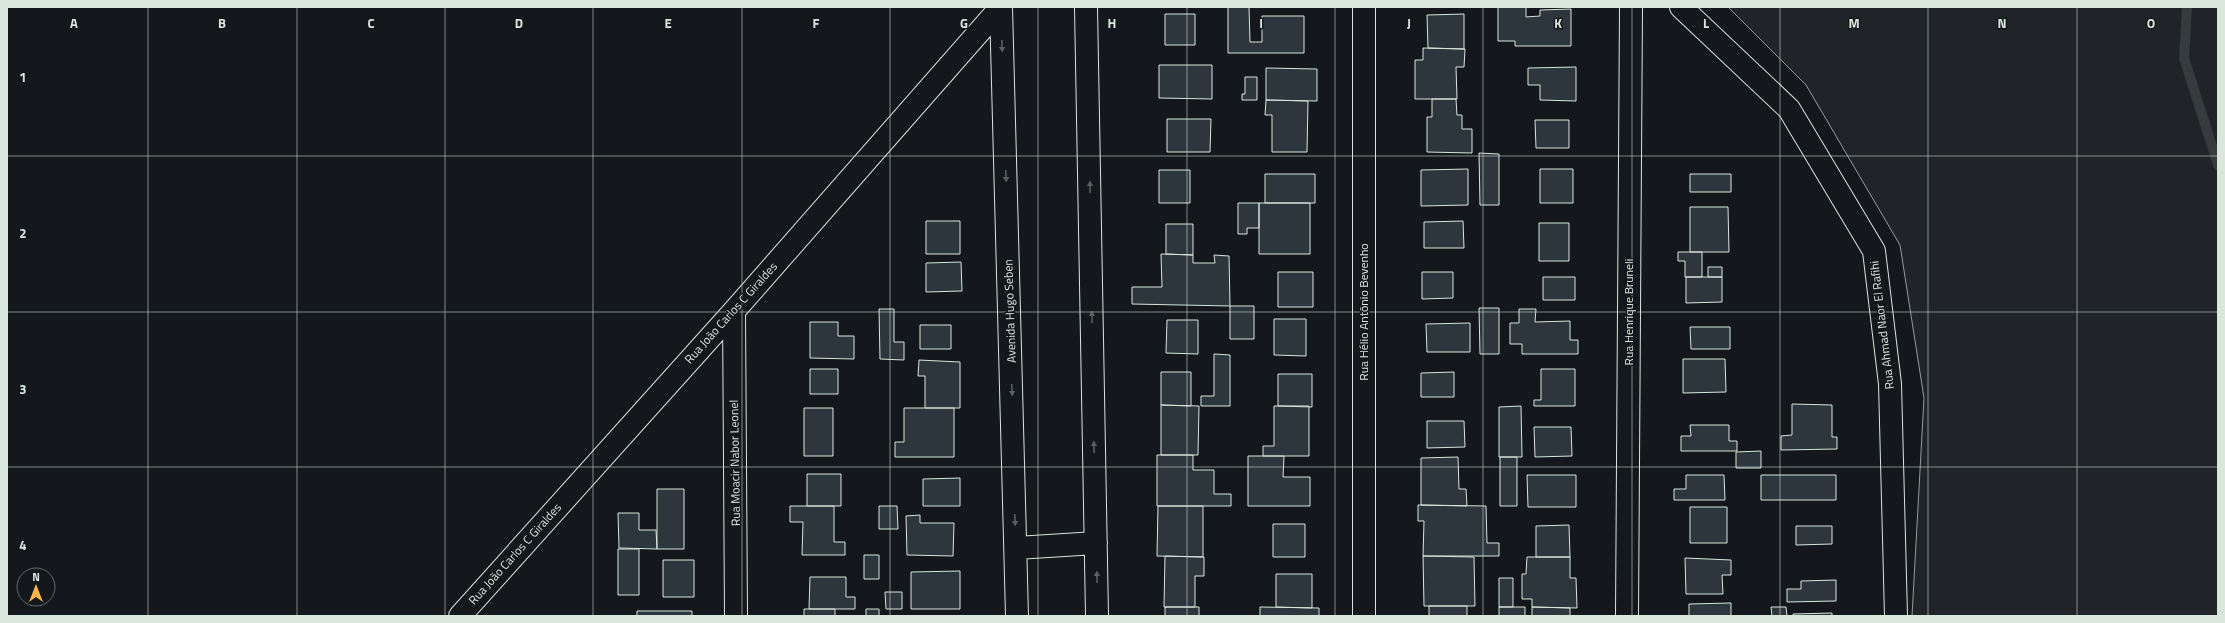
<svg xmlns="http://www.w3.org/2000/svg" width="2225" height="623" viewBox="0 0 2225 623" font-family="'Titillium Web',sans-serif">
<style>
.green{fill:#202428;stroke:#939e99}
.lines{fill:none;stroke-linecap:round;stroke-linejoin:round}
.stream{stroke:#363b3e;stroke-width:10}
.building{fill:#2c363c;stroke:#d8e6dc}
.street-casing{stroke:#d8e6dc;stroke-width:24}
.street{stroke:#14181c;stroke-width:22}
.oneway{fill:#59605f}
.grid{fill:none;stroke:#d8e6dc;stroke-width:1;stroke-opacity:0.55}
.labels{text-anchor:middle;stroke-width:3;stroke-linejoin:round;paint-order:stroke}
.street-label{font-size:12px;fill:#d8e6dc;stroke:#14181c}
.grid-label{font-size:13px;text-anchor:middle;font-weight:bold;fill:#d8e6dc;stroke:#14181c;stroke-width:3;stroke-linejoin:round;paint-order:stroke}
</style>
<rect width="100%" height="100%" fill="#14181c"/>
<!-- green -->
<path class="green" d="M 1728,7 L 2218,7 L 2218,616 L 1912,616 L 1924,398 L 1900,245 L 1806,85 Z"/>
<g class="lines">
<!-- stream -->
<path class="stream" d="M 2187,7 L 2184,58 L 2218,165"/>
</g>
<!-- building -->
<path class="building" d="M 1228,7 L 1249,7 L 1250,42 L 1262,42 L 1262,16 L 1304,16 L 1304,53 L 1228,53 Z
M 1498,7 L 1526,7 L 1526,17 L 1540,16 L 1540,10 L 1571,9 L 1571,46 L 1515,46 L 1515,41 L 1498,41 Z
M 1165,14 L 1195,14 L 1195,45 L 1165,45 Z
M 1464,14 L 1464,49 L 1428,48 L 1427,15 Z
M 1423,48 L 1465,49 L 1464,67 L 1456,67 L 1457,99 L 1415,99 L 1415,60 L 1423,60 Z
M 1159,65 L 1212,65 L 1212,99 L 1159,98 Z
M 1576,67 L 1576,101 L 1540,100 L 1540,85 L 1528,85 L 1528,68 Z
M 1266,68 L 1317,69 L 1317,101 L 1266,100 Z
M 1245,77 L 1257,77 L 1257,100 L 1242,100 L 1242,94 L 1245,94 Z
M 1432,99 L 1456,99 L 1457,115 L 1462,115 L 1462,129 L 1472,129 L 1472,153 L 1427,152 L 1427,117 L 1432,117 Z
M 1266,100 L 1308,101 L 1307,152 L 1272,152 L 1272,115 L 1265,115 Z
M 1167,119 L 1211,119 L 1210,152 L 1167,152 Z
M 1535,120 L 1569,120 L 1569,148 L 1536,148 Z
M 1479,153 L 1499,154 L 1499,205 L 1480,205 Z
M 1468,169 L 1468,205 L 1421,206 L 1421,170 Z
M 1540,169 L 1573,169 L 1573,203 L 1540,203 Z
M 1159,170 L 1190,170 L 1190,203 L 1159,203 Z
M 1265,174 L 1315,174 L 1315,203 L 1265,203 Z
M 1690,174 L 1731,174 L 1731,192 L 1690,192 Z
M 1238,203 L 1259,203 L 1259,228 L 1247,228 L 1247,234 L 1238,234 Z
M 1259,203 L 1310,203 L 1310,254 L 1259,254 Z
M 1690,207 L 1728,207 L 1729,252 L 1690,252 Z
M 926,221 L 960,221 L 960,254 L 926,254 Z
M 1463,221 L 1464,248 L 1424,248 L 1424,222 Z
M 1539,223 L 1569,223 L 1569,261 L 1539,261 Z
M 1166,224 L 1193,224 L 1193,255 L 1166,254 Z
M 1678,252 L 1702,252 L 1702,277 L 1685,277 L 1685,261 L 1678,261 Z
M 1161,254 L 1193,255 L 1193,263 L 1215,263 L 1214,255 L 1229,256 L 1230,306 L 1132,304 L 1132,287 L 1162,287 Z
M 961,262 L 962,291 L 926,292 L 926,263 Z
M 1708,267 L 1722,267 L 1722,277 L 1708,277 Z
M 1278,272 L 1313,272 L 1313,307 L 1278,307 Z
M 1422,272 L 1453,272 L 1453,298 L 1422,299 Z
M 1543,277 L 1575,277 L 1575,300 L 1543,300 Z
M 1686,277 L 1722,277 L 1722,302 L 1686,303 Z
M 1230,306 L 1254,306 L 1254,339 L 1230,339 Z
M 1479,308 L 1499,308 L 1499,354 L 1480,354 Z
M 879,309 L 894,309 L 894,342 L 904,342 L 904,360 L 880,359 Z
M 1519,309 L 1536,309 L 1535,322 L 1570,321 L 1570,340 L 1578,340 L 1578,354 L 1522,354 L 1522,344 L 1510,344 L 1510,323 L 1519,323 Z
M 1274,319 L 1306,319 L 1306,356 L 1274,355 Z
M 1167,320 L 1198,320 L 1198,354 L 1166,353 Z
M 810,322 L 838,322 L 838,336 L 854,336 L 854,359 L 810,358 Z
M 1470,323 L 1470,352 L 1427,352 L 1426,324 Z
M 920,325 L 951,325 L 951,349 L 920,349 Z
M 1690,327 L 1730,327 L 1730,349 L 1691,349 Z
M 1214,354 L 1230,355 L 1230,406 L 1201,406 L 1201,396 L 1214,396 Z
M 1683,359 L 1725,359 L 1726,392 L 1683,393 Z
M 919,360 L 960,362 L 960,408 L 925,408 L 925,376 L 918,376 Z
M 810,369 L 838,369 L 838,394 L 810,394 Z
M 1541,369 L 1575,369 L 1575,406 L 1534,406 L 1534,400 L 1541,400 Z
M 1161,372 L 1191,372 L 1191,406 L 1161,405 Z
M 1454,372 L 1454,397 L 1421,397 L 1421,373 Z
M 1278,374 L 1312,374 L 1312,407 L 1278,406 Z
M 1792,404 L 1832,405 L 1832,437 L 1837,437 L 1837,449 L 1781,450 L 1781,436 L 1792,435 Z
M 1161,405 L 1199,406 L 1198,455 L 1161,455 Z
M 1274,406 L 1309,406 L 1309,456 L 1263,456 L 1263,446 L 1274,446 Z
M 1521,406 L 1522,457 L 1499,457 L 1499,407 Z
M 804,408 L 833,408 L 833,456 L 804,456 Z
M 904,408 L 954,408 L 954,457 L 895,457 L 895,442 L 904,442 Z
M 1427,421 L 1464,421 L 1465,447 L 1427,448 Z
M 1690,425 L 1729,425 L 1729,441 L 1737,441 L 1737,451 L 1681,451 L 1681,436 L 1691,436 Z
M 1534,427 L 1571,427 L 1572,456 L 1535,457 Z
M 1761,451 L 1761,468 L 1736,468 L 1736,452 Z
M 1157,455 L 1193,455 L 1193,470 L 1214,470 L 1214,494 L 1231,494 L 1231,506 L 1157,506 Z
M 1248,456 L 1284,456 L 1283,477 L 1310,477 L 1310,506 L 1248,506 Z
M 1458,457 L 1459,489 L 1466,489 L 1467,506 L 1421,505 L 1421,458 Z
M 1500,457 L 1517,457 L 1517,506 L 1500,506 Z
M 807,474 L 841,474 L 841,506 L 807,506 Z
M 1527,475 L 1576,475 L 1576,507 L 1528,507 Z
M 1686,475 L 1724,475 L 1725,500 L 1674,500 L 1674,489 L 1686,489 Z
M 1761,475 L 1836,475 L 1836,500 L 1761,500 Z
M 960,478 L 960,506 L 923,506 L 923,479 Z
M 657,489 L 684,489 L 684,549 L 657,549 Z
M 1418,505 L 1486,506 L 1487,543 L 1499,543 L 1499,556 L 1423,556 L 1424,521 L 1418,521 Z
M 790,506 L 834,506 L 834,542 L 845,542 L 845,555 L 802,555 L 803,522 L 790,522 Z
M 879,506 L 897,506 L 898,529 L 879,529 Z
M 1158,506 L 1203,506 L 1203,557 L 1157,556 Z
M 1690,507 L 1727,507 L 1727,543 L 1690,543 Z
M 618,513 L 639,513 L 639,530 L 656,530 L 657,549 L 619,548 Z
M 920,515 L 920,523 L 954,523 L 953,556 L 907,555 L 906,516 Z
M 1273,524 L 1305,524 L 1305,557 L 1273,557 Z
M 1569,525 L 1570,557 L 1536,557 L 1536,526 Z
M 1796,526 L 1832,526 L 1832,544 L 1796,545 Z
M 618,549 L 639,549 L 639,595 L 618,595 Z
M 864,555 L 879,555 L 879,579 L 864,579 Z
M 1165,556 L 1204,557 L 1204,576 L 1195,576 L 1195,607 L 1164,607 Z
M 1423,556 L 1474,557 L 1475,606 L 1424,606 Z
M 1527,557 L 1570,557 L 1570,578 L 1576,578 L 1577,608 L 1532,607 L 1532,599 L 1522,599 L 1522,574 L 1526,574 Z
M 1685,558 L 1731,560 L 1731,575 L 1722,575 L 1723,594 L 1686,594 Z
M 663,560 L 694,560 L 694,597 L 663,597 Z
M 960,571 L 960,609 L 911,609 L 911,572 Z
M 1276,574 L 1312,574 L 1312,608 L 1276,607 Z
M 810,577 L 846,577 L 846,597 L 855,597 L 855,609 L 809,609 Z
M 1499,578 L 1513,578 L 1513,607 L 1499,607 Z
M 1836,580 L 1836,601 L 1787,602 L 1787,589 L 1801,589 L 1801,581 Z
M 885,592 L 902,592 L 902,609 L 886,609 Z
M 1731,603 L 1731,616 L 1689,616 L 1689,604 Z
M 1429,606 L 1467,606 L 1467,616 L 1429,616 Z
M 1165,607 L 1199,607 L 1199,616 L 1165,616 Z
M 1260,607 L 1319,608 L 1319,616 L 1260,616 Z
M 1499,607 L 1525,607 L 1525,616 L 1499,616 Z
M 1532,607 L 1570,608 L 1570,616 L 1532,616 Z
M 1771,607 L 1786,607 L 1787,616 L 1772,616 Z
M 804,609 L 835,609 L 835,616 L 804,616 Z
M 866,609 L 879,609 L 879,616 L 866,616 Z
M 637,611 L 692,611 L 692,616 L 637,616 Z
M 1832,613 L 1832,616 L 1793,616 L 1793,614 Z"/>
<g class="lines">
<!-- street casing -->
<g class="street-casing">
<path id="street" d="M 1001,7 L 1017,616
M 1086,7 L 1097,616
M 1681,7 L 1789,109 L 1874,251 L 1890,384 L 1896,616
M 734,311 L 736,616
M 1016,548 L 1096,543
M 460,616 L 734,311 L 1001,7
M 1364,616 L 1364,7
M 1627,616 L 1631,7"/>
</g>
<!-- street -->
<use href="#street" class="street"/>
</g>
<!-- one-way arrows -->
<defs><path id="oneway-solid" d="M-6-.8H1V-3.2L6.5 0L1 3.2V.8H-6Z"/></defs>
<g class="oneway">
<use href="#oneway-solid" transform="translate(1002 46) rotate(88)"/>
<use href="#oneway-solid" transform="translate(1006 176) rotate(88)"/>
<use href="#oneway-solid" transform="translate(1090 187) rotate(-91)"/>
<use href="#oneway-solid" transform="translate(1092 317) rotate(-91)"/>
<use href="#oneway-solid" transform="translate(1012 390) rotate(88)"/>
<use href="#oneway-solid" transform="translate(1094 447) rotate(-91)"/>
<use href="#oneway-solid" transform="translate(1015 520) rotate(88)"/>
<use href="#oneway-solid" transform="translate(1097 577) rotate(-91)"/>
</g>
<!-- grid -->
<path class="grid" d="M 148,7 L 148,616M 297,7 L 297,616M 445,7 L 445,616M 593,7 L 593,616M 742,7 L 742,616M 890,7 L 890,616M 1038,7 L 1038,616M 1187,7 L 1187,616M 1335,7 L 1335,616M 1483,7 L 1483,616M 1632,7 L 1632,616M 1780,7 L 1780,616M 1928,7 L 1928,616M 2077,7 L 2077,616M 7,156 L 2218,156M 7,312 L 2218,312M 7,467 L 2218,467"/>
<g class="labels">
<!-- street labels -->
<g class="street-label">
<text transform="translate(1010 311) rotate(-92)" y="4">Avenida Hugo Seben</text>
<text transform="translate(1364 312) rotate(-90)" y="4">Rua Hélio Antônio Bevenho</text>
<text transform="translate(1629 312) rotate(-90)" y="4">Rua Henrique Bruneli</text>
<text transform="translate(731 313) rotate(-48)" y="4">Rua João Carlos C Giraldes</text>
<text transform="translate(1882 325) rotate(-97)" y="4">Rua Ahmad Naor El Rafihi</text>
<text transform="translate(735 463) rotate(-91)" y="4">Rua Moacir Nabor Leonel</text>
<text transform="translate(515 554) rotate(-48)" y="4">Rua João Carlos C Giraldes</text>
</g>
</g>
<g class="grid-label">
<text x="74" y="28">A</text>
<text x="222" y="28">B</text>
<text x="371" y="28">C</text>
<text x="519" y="28">D</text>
<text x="668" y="28">E</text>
<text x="816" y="28">F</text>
<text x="964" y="28">G</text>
<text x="1112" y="28">H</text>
<text x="1261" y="28">I</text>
<text x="1409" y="28">J</text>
<text x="1558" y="28">K</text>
<text x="1706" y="28">L</text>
<text x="1854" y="28">M</text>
<text x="2002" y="28">N</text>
<text x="2151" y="28">O</text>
<text x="23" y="82">1</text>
<text x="23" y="238">2</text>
<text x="23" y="394">3</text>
<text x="23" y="550">4</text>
</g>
<!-- border -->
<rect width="2225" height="623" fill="none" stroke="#d8e6dc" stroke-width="16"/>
<!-- north arrow -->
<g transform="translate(36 587)"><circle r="19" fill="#14181c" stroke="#626a69"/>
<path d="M0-3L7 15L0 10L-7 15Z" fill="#ffb74d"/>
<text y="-6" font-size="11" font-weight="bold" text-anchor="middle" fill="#d8e6dc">N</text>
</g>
</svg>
